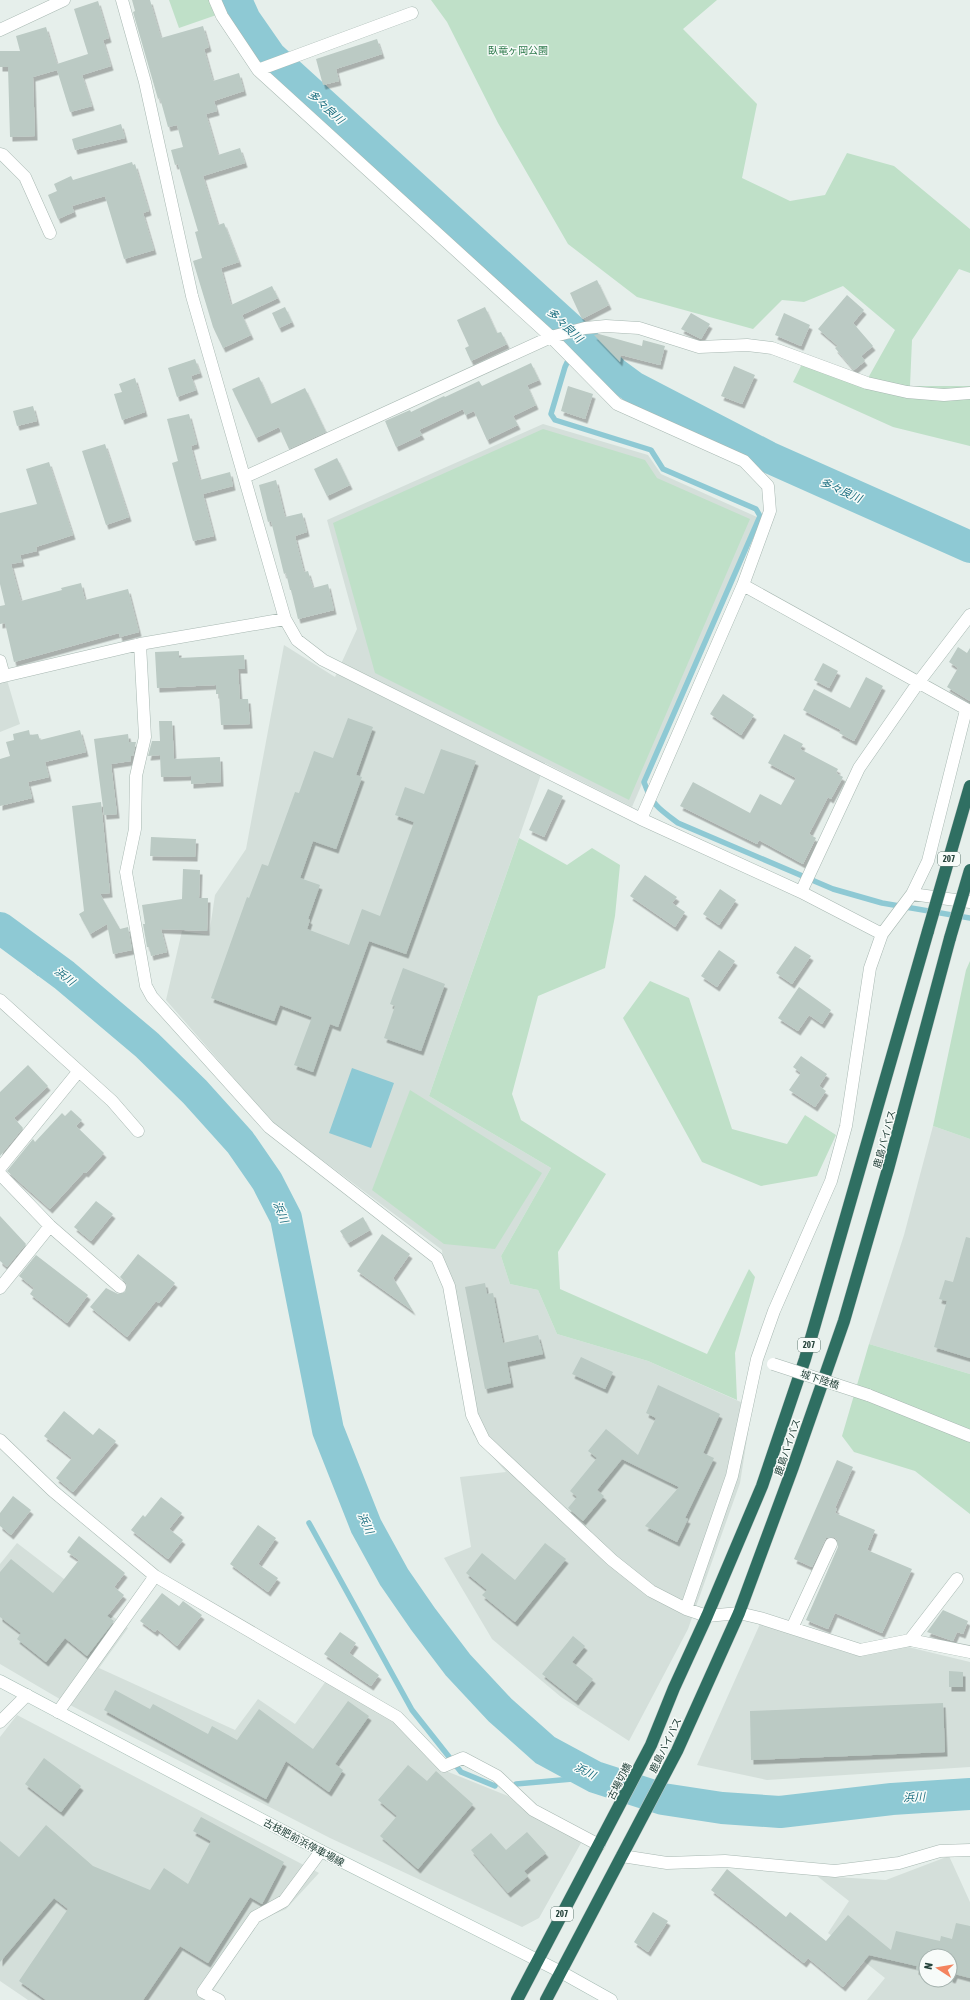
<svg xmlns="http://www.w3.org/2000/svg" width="970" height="2000" viewBox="0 0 970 2000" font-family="'Asap Condensed','Noto Sans JP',sans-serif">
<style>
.built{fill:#d4dfda;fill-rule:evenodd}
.green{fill:#bfe0c8}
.water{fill:#8ec9d4}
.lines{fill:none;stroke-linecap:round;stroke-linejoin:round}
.stream{stroke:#8ec9d4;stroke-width:5.5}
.river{stroke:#8ec9d4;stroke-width:32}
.building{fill:#bbcac4;filter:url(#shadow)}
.street-casing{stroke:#a8b8b2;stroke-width:13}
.secondary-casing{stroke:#a4bbb3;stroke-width:13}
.highway-casing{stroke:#c2cac8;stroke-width:13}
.street{stroke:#fff;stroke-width:12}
.secondary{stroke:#fff;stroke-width:12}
.highway{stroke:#2f6f62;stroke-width:12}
.street-bridge-casing{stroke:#a8b8b2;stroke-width:13;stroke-linecap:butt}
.highway-bridge-casing{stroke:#c2cac8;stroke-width:13;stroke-linecap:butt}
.street-bridge{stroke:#fff;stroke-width:12}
.highway-bridge{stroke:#2f6f62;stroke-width:12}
.labels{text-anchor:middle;stroke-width:3;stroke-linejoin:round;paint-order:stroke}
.shield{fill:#f7fbf9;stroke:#637a73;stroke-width:1}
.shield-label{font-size:9px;font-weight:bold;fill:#24423a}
.park-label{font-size:10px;fill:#2d7a4b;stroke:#f7fbf9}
.street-label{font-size:10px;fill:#24423a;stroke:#f7fbf9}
.water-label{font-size:11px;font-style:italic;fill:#1c6f80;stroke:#f7fbf9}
</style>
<defs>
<filter id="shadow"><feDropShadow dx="2.5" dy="4.5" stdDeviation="0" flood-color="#0004"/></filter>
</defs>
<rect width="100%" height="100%" fill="#e6efeb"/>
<!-- built -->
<path class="built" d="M 543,424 L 648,455 L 661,474 L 757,517 L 632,807 L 545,763 L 429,1096 L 551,1168 L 501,1256 L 510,1284 L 538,1290 L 557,1334 L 648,1361 L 752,1407 L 740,1483 L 688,1629 L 629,1741 L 561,1697 L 492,1639 L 444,1558 L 471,1547 L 460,1477 L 506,1472 L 473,1434 L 448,1308 L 442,1250 L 273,1123 L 166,1000 L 182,931 L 209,935 L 215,895 L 246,849 L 284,645 L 335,677 L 357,629 L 327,520 Z
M 7,680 L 20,724 L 0,732 L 0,682 Z
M 933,1126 L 970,1139 L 970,1374 L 869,1344 L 904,1235 Z
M 17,1543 L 128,1628 L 99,1668 L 235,1730 L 258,1699 L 295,1724 L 326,1681 L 399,1723 L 446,1771 L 508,1796 L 581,1843 L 539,1918 L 522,1927 L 330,1838 L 70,1705 L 0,1664 L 0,1564 Z
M 760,1624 L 854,1655 L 904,1646 L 970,1662 L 970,1767 L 767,1780 L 697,1765 Z
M 17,1715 L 319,1873 L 286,1909 L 258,1921 L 212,1992 L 204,2000 L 28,2000 L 0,1981 L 0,1737 Z
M 949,1856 L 970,1902 L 970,2000 L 867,2000 L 885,1978 L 828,1933 L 849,1901 L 817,1876 L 886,1880 ZM 926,1956 L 950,1956 L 950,1980 L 926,1980 Z"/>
<!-- green -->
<path class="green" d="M 169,0 L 220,0 L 225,12 L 179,28 Z
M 431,0 L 717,0 L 683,29 L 757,104 L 742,178 L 790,201 L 825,195 L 847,153 L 894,166 L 970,229 L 970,273 L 959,269 L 912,340 L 910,386 L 970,386 L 970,446 L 893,427 L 793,382 L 802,364 L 863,387 L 895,330 L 843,286 L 804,302 L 782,300 L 753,329 L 637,297 L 568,244 L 498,123 L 447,22 Z
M 543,429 L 645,460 L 657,478 L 750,519 L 629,800 L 375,673 L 333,523 Z
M 519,838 L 567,865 L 592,848 L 620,865 L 615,916 L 605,968 L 538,996 L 512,1094 L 521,1120 L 606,1174 L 558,1252 L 560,1289 L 707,1354 L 749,1269 L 755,1277 L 735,1353 L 737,1400 L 648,1361 L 557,1334 L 538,1290 L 510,1284 L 501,1256 L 551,1168 L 429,1096 Z
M 970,961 L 970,1139 L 933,1126 L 966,970 Z
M 650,981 L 689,998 L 732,1129 L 787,1144 L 805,1115 L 836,1135 L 817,1176 L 761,1186 L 702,1162 L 623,1018 Z
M 410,1090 L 542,1173 L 495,1249 L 444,1244 L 372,1190 Z
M 869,1344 L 970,1374 L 970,1514 L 915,1471 L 854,1452 L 842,1436 Z"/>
<!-- water -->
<path class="water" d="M 0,919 L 54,956 L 38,976 L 0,945 Z
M 352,1068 L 394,1083 L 371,1148 L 329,1133 Z"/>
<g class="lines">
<!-- stream -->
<path class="stream" d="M 579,337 L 565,367 L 551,414 L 555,420 L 651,450 L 663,469 L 756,509 L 760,516 L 644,782 C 652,805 659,809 678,823 L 833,889 L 882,903 L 970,918
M 309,1523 L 412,1710 L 461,1772 L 495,1786
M 516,1784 L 595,1777"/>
<!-- river -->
<path class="river" d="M 236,0 L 245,20 L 270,56 L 579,337 L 614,373 L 633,387 L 768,457 L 970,547
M 0,928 L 64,975 L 147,1045 L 195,1092 L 240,1142 L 267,1181 L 286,1218 L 328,1430 L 366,1526 L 394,1577 L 423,1619 L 458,1665 L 500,1710 L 545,1750 L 595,1777 L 663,1799 L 722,1808 L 780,1812 L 892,1799 L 970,1794"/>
</g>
<!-- building -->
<path class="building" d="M 132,0 L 150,0 L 161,38 L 203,26 L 209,47 L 204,49 L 213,81 L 239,73 L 244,91 L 214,101 L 217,111 L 206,114 L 218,155 L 240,148 L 245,163 L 203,176 L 218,225 L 224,223 L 239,262 L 221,268 L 231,305 L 272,286 L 278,298 L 242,315 L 251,335 L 223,348 L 213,327 L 193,261 L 202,258 L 195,232 L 198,231 L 178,164 L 175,165 L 171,150 L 183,147 L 177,125 L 168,127 L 160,98 L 158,99 L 133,12 L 135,11 Z
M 98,1 L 109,38 L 103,40 L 111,66 L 82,75 L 92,106 L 70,112 L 57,70 L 33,77 L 35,136 L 10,137 L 8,67 L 0,67 L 0,51 L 20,51 L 16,36 L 46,27 L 57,64 L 88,54 L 74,9 Z
M 377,39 L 382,54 L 336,69 L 339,81 L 323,85 L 316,59 Z
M 121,124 L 125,138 L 75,150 L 72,139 Z
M 132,162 L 133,165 L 135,164 L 149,211 L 143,213 L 154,250 L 124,259 L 105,196 L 72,206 L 74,212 L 58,219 L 48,195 L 57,191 L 54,184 L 71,176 L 73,180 Z
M 597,280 L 609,305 L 582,319 L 570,293 Z
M 847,295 L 864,310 L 853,323 L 873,346 L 861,356 L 865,361 L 854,370 L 835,348 L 838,346 L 818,329 Z
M 285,307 L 292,322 L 279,328 L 272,313 Z
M 485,307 L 497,333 L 501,332 L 507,344 L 471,361 L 465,348 L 469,346 L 457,320 Z
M 691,313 L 710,324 L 701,339 L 681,329 Z
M 784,313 L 810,325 L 801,346 L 775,335 Z
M 599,334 L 642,346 L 643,340 L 665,346 L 660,365 L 621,355 L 620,362 L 594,335 Z
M 195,359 L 200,373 L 191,376 L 196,390 L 177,397 L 168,368 Z
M 531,363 L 539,380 L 527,385 L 536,405 L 513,416 L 518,425 L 487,440 L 474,411 L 465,415 L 463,409 L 419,430 L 422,435 L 396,447 L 385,421 L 410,410 L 411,412 L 444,396 L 445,397 L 479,381 L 482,386 Z
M 734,366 L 755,375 L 742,404 L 721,396 Z
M 259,377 L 271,404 L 305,388 L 326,432 L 289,449 L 279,427 L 256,438 L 232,389 Z
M 135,378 L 145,412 L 122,420 L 114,394 L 122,392 L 119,384 Z
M 568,386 L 593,394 L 585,419 L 561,411 Z
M 33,406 L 37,421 L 17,426 L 13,411 Z
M 189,414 L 197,444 L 191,446 L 200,480 L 230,472 L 233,486 L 203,494 L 214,536 L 193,541 L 172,463 L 178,461 L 167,419 Z
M 105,444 L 129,517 L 106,525 L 82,451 Z
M 337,458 L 350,485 L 327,496 L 314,469 Z
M 49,462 L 73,535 L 36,547 L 37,551 L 20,555 L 22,562 L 11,564 L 21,601 L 62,590 L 61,588 L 81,583 L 85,600 L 128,589 L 139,632 L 120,637 L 119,633 L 14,662 L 5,623 L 0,624 L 0,606 L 5,605 L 0,584 L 0,513 L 37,504 L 26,469 Z
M 276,480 L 285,517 L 302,513 L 307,532 L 295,536 L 304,572 L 308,571 L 313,588 L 328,584 L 334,610 L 298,619 L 291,590 L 290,590 L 286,573 L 284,574 L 271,521 L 268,522 L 259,485 Z
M 958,647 L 967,653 L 970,648 L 970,701 L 947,687 L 958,668 L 949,662 Z
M 179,651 L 179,658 L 244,655 L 245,669 L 238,669 L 240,699 L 248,699 L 250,724 L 221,725 L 219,694 L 216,694 L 216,685 L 157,688 L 155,652 Z
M 823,663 L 838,671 L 829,688 L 814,680 Z
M 866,677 L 883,686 L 854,741 L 839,733 L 841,730 L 803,710 L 814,689 L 850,708 Z
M 723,694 L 754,715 L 741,735 L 710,714 Z
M 348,718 L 373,727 L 356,775 L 362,777 L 336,849 L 313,841 L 300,878 L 320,885 L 308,919 L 310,920 L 307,929 L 349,945 L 362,909 L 380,916 L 414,822 L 395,815 L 405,787 L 424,794 L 441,749 L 476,761 L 406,954 L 369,941 L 338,1027 L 330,1024 L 313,1072 L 294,1065 L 312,1017 L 280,1005 L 274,1021 L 211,998 L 247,897 L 249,898 L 262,864 L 268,866 L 295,792 L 299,793 L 314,751 L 333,758 Z
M 159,721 L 172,721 L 174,759 L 220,757 L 221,782 L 191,784 L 191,776 L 161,777 L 160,755 L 148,756 L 152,741 L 160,741 Z
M 29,730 L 30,735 L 38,734 L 40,740 L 80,730 L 86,752 L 45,762 L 49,777 L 28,782 L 32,798 L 0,806 L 0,759 L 10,756 L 6,742 L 14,740 L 13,734 Z
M 128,734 L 129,742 L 136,742 L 133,756 L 131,756 L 131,761 L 111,764 L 117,814 L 104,815 L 94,739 Z
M 784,734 L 803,744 L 800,749 L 838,769 L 836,773 L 843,777 L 831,799 L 828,797 L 809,834 L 816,838 L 803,864 L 759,840 L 757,844 L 680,806 L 693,782 L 750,813 L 760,794 L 781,805 L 796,778 L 768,763 Z
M 548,789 L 563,796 L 544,837 L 529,830 Z
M 101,802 L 110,893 L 100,894 L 120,929 L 128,927 L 132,950 L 113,954 L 107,924 L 90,934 L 79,914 L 84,911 L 72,806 Z
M 151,837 L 196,839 L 195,857 L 150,856 Z
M 183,869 L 200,870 L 199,898 L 208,898 L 207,931 L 161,929 L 167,952 L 151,956 L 149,947 L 147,947 L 143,924 L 145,924 L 142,905 L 182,899 Z
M 645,875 L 677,897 L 672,903 L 685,912 L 675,927 L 630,896 Z
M 720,889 L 736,900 L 719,925 L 703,914 Z
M 795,946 L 811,956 L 792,984 L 776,973 Z
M 719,950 L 735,961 L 717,987 L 701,976 Z
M 403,968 L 445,984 L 421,1051 L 384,1038 L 395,1006 L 390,1004 Z
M 799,987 L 831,1010 L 822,1024 L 809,1015 L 798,1031 L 778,1018 Z
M 801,1056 L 827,1074 L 819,1086 L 826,1091 L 815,1107 L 789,1090 L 801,1073 L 793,1067 Z
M 28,1065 L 48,1086 L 14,1118 L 23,1128 L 0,1156 L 0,1092 Z
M 71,1110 L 82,1120 L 76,1126 L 104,1153 L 86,1173 L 84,1172 L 50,1209 L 7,1171 L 33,1139 L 35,1142 L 62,1113 L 65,1116 Z
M 96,1201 L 113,1214 L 91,1241 L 74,1227 Z
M 0,1216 L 26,1244 L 7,1267 L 0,1261 Z
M 363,1217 L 370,1230 L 348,1243 L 340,1231 Z
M 382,1234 L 410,1254 L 393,1278 L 413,1311 L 357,1271 Z
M 966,1237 L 970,1238 L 970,1358 L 934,1347 L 947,1301 L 939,1299 L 945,1280 L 953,1282 Z
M 138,1254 L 175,1283 L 159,1303 L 156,1301 L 127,1337 L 90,1307 L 106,1288 L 118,1294 L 125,1292 L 127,1284 L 120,1277 Z
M 36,1255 L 88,1295 L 67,1323 L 30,1294 L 34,1288 L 19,1276 Z
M 485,1283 L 487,1294 L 493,1293 L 503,1343 L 538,1335 L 543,1354 L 507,1362 L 511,1383 L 485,1389 L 465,1287 Z
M 581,1357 L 613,1372 L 605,1389 L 572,1374 Z
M 658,1385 L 720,1414 L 703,1453 L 714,1458 L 685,1518 L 688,1519 L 677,1542 L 645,1526 L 679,1487 L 622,1459 L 597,1490 L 604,1496 L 583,1521 L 568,1508 L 577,1497 L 570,1491 L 597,1458 L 588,1451 L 606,1429 L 638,1455 L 656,1418 L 646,1413 Z
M 64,1411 L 93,1435 L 99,1428 L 116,1441 L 73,1492 L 56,1478 L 72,1458 L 44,1436 Z
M 837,1460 L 853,1467 L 835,1508 L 837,1509 L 835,1513 L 875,1530 L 867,1550 L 912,1569 L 882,1633 L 835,1613 L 828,1629 L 806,1620 L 838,1547 L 837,1540 L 834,1537 L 826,1538 L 812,1567 L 794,1559 Z
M 13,1496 L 31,1510 L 11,1535 L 0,1526 L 0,1513 Z
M 161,1497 L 182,1513 L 169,1529 L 183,1540 L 168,1559 L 131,1530 L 143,1515 L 145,1517 Z
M 258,1525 L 276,1538 L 258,1564 L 278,1578 L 268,1592 L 230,1564 Z
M 79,1536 L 125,1573 L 114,1587 L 124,1595 L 107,1616 L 114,1621 L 87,1656 L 65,1638 L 46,1662 L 17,1639 L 21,1633 L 0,1617 L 0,1572 L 11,1559 L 53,1593 L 79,1560 L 67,1552 Z
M 545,1543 L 566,1559 L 515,1622 L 482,1595 L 487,1590 L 466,1573 L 482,1553 L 515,1580 Z
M 162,1593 L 179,1606 L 183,1601 L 202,1615 L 177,1646 L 157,1629 L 155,1632 L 140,1621 Z
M 943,1610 L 968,1621 L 963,1634 L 957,1632 L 953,1641 L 927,1632 Z
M 340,1632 L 356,1643 L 349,1653 L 379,1675 L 371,1686 L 324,1654 Z
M 573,1636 L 585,1646 L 572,1662 L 593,1679 L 576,1701 L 542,1674 Z
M 949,1671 L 963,1672 L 963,1687 L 949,1687 Z
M 115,1690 L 150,1709 L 153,1704 L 208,1734 L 212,1726 L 237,1740 L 259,1709 L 313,1749 L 348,1701 L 369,1716 L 335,1764 L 343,1770 L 329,1792 L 286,1761 L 266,1799 L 104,1710 Z
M 943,1703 L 945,1752 L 751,1760 L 750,1711 Z
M 44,1758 L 81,1786 L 61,1812 L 25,1784 Z
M 408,1765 L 427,1781 L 436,1771 L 473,1804 L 418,1869 L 380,1836 L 397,1816 L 378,1800 Z
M 201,1817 L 284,1862 L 262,1904 L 250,1897 L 208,1963 L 180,1946 L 143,2000 L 46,2000 L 19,1981 L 68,1909 L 54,1898 L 0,1962 L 0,1841 L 19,1857 L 46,1825 L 93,1866 L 150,1890 L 164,1868 L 188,1884 L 211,1841 L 193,1831 Z
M 527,1832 L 546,1853 L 524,1871 L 528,1876 L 508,1893 L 471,1850 L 491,1833 L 506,1850 Z
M 727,1869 L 786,1917 L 790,1912 L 826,1941 L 848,1915 L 891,1950 L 896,1931 L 940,1941 L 941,1936 L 952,1939 L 956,1923 L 970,1926 L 970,1978 L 955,1974 L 953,1979 L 950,1978 L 950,1956 L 926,1956 L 926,1972 L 916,1970 L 917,1966 L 869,1955 L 843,1987 L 808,1958 L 804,1963 L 711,1890 Z
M 653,1912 L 668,1921 L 648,1952 L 634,1942 Z"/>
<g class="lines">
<!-- street casing -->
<g class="street-casing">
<path id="street" d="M 122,0 L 145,82 L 192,296 L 285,619 L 297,640 L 323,660 L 641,819 L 801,892 L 882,934
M 215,0 L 222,16 L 258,70 L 551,337 L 617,404 L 744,461 L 768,486 L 770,511 L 743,585 L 641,819
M 0,30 L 64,0
M 258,70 L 412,13
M 0,154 L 3,155 L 25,177 L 50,233
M 245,477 L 551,337 L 585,328 L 606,326 L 639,328 L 699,347 L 747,345 L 772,348 L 867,383 L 907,392 L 944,395 L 970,393
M 743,585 L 970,711
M 140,644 L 145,737 L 136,776 L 135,829 L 126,872 L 146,986 L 152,997 L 269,1127 L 437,1258 L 449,1286 L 472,1415 L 484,1440 L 612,1560 L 651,1591 L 686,1609 L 707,1616 L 739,1613 L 760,1618 L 860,1650 L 910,1640
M 0,661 L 4,676
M 0,677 L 140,644 L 285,619
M 801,892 L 859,768 L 918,683 L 970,615
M 912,894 L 970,902
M 0,1000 L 112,1101 L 138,1131
M 0,1168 L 78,1072
M 0,1174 L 50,1226 L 120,1287
M 0,1288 L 50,1226
M 868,1395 L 970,1436
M 0,1440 L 53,1491 L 155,1576 L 397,1717 L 444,1766 L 463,1758 L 497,1776 L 533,1810 L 599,1845
M 957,1579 L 910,1640 L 970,1652
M 686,1609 L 732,1476 L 757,1359 L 774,1311 L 831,1181 L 846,1126 L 870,968 L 882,934 L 912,894 L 928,861 L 966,710
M 792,1628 L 831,1544
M 58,1712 L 155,1576
M 0,1722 L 27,1695
M 622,1856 L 667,1863 L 725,1861 L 835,1871 L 899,1863 L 940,1851 L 970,1850
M 219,2000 L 203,1992 L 255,1917 L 284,1901 L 321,1851"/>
</g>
<!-- secondary casing -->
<g class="secondary-casing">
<path id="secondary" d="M 0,1681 L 321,1851 L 561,1972 L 611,2000"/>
</g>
<!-- highway casing -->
<g class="highway-casing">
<path id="highway" d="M 517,2000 L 651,1745 L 674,1688 L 707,1616 L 762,1486 L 805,1359 L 928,931
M 546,2000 L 677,1751 L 739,1613 L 793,1467 L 844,1321 L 888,1169 L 950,938"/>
</g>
<!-- street -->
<use href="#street" class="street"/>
<!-- secondary -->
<use href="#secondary" class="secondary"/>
<!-- highway -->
<use href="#highway" class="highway"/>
<!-- street-bridge casing -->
<g class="street-bridge-casing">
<path id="street-bridge" d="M 773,1364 L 868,1395"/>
</g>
<!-- highway-bridge casing -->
<g class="highway-bridge-casing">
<path id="highway-bridge" d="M 928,931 L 970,786
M 950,938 L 970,870"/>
</g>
<!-- street-bridge -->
<use href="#street-bridge" class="street-bridge"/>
<!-- highway-bridge -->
<use href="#highway-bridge" class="highway-bridge"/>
</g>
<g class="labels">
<!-- shield labels -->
<g class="shield">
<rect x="938" y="852" width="22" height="14" rx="3"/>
<rect x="798" y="1338" width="22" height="14" rx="3"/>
<rect x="551" y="1907" width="22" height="14" rx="3"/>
</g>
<g class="shield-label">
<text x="949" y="862">207</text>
<text x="809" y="1348">207</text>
<text x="562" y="1917">207</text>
</g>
<!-- park labels -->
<g class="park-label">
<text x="518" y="54">臥竜ヶ岡公園</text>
</g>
<!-- street labels -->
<g class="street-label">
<text transform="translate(884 1139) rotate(-75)" y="4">鹿島バイパス</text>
<text transform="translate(820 1379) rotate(18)" y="4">城下陸橋</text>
<text transform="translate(787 1447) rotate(-71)" y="4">鹿島バイパス</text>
<text transform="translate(665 1745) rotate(-64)" y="4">鹿島バイパス</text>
<text transform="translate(619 1781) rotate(-63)" y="4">古場切橋</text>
<text transform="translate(304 1842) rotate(28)" y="4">古枝肥前浜停車場線</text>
</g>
<!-- water labels -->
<g class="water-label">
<text transform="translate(326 107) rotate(42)" y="4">多々良川</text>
<text transform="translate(565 325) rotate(43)" y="4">多々良川</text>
<text transform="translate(841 490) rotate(24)" y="4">多々良川</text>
<text transform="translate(65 976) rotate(38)" y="4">浜川</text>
<text transform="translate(281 1212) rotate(68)" y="4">浜川</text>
<text transform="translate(366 1523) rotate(65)" y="4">浜川</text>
<text transform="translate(585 1771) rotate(27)" y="4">浜川</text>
<text transform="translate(914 1797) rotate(-3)" y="4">浜川</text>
</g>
</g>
<!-- north arrow -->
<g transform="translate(938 1968) rotate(282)"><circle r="19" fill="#f7fbf9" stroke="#a3b1ad"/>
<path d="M0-3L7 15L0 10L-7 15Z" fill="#f4845f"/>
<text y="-6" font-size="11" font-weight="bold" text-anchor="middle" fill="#24423a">N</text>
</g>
</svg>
